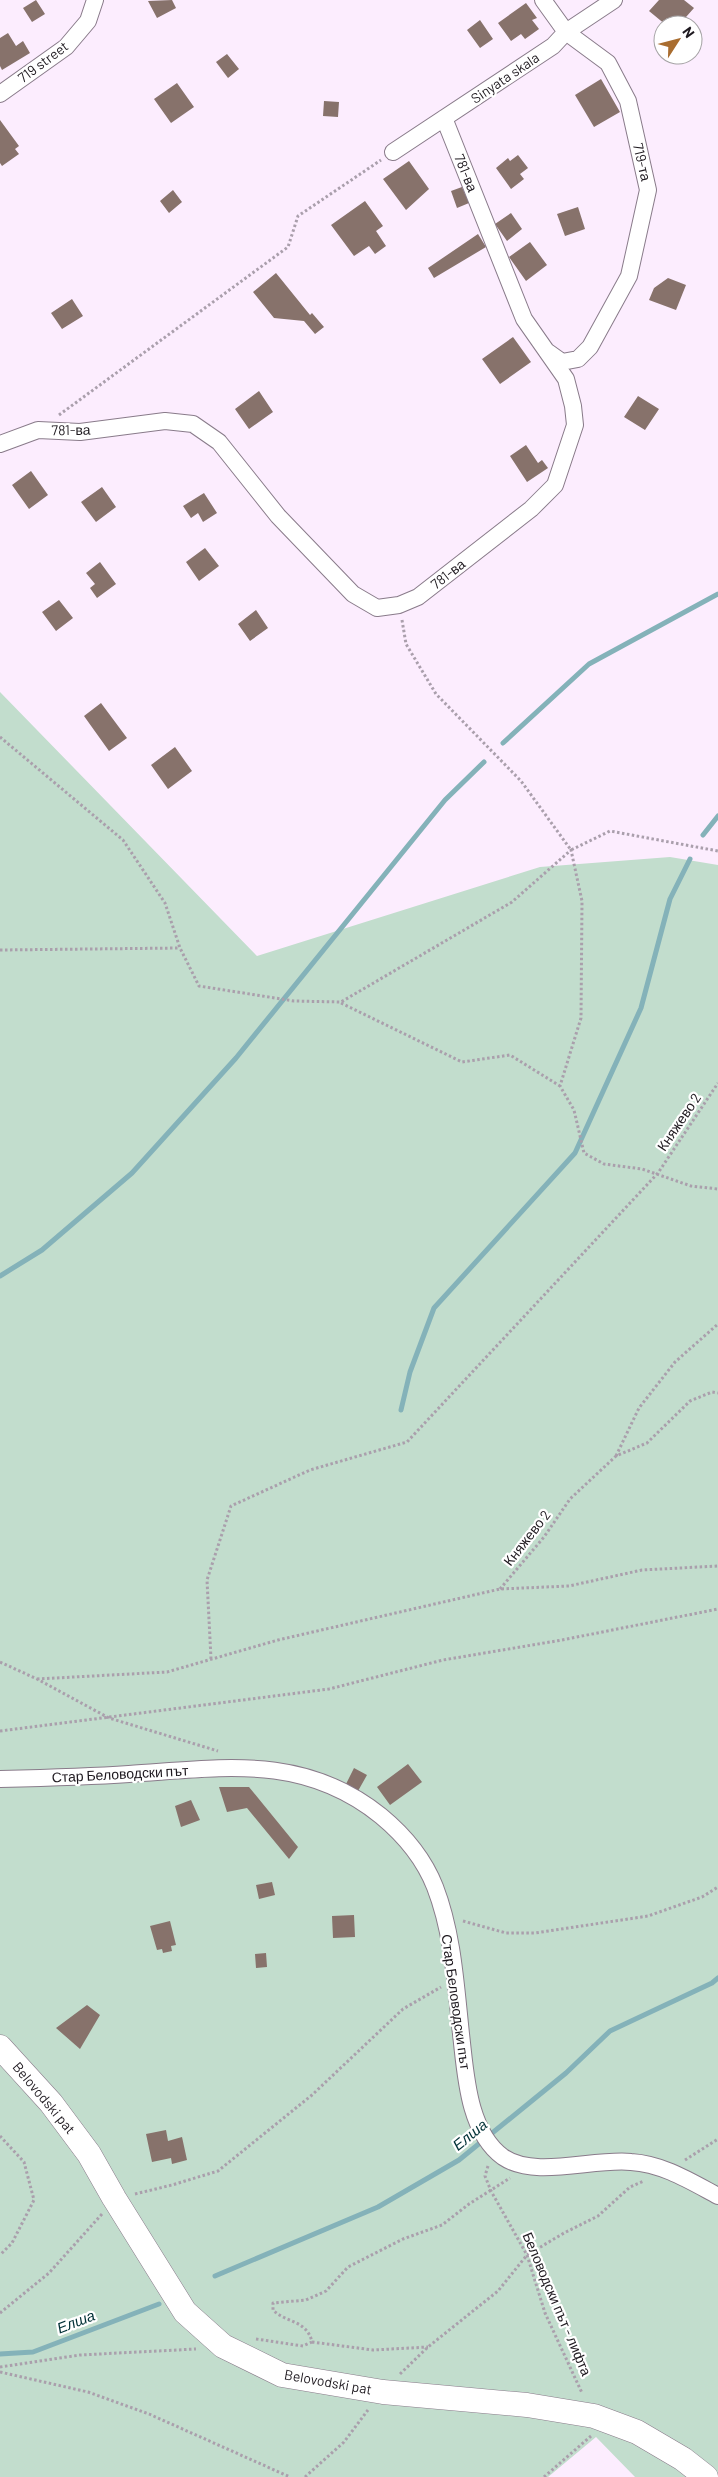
<svg xmlns="http://www.w3.org/2000/svg" width="718" height="2477" viewBox="0 0 718 2477" font-family="Barlow,sans-serif">
<style>
.green{fill:#c2ddcd}
.lines{fill:none;stroke-linecap:round;stroke-linejoin:round}
.stream{stroke:#84b2b9;stroke-width:5}
.building{fill:#87726b}
.street-casing{stroke:#897b8a;stroke-width:18}
.secondary-casing{stroke:#897b8a;stroke-width:25}
.path{stroke:#aa9fac;stroke-width:3;stroke-dasharray:2.5 2.5;stroke-linecap:butt}
.street{stroke:#fff;stroke-width:16}
.secondary{stroke:#fff;stroke-width:24}
.labels{text-anchor:middle;stroke-width:4.5;stroke-linejoin:round;paint-order:stroke}
.street-label{font-size:14px;fill:#1e191f;stroke:#fff}
.water-label{font-size:15px;font-style:italic;fill:#013036;stroke:#fff}
</style>
<rect width="100%" height="100%" fill="#fcedfe"/>
<!-- green -->
<path class="green" d="M 0,692 L 257,956 L 540,867 L 670,857 L 718,865 L 718,2477 L 635,2477 L 596,2437 L 548,2477 L 0,2477 Z"/>
<g class="lines">
<!-- stream -->
<path class="stream" d="M 503,743 L 589,664 L 718,594
M 703,835 L 718,816
M 0,1276 L 42,1250 L 132,1173 L 236,1058 L 445,800 L 484,762
M 401,1410 L 410,1372 L 434,1308 L 575,1153 L 641,1008 L 670,899 L 690,859
M 215,2276 L 378,2207 L 459,2160 L 566,2073 L 610,2031 L 712,1983 L 718,1978
M 0,2354 L 33,2352 L 159,2304"/>
</g>
<!-- building -->
<path class="building" d="M 36,0 L 45,14 L 32,22 L 23,8 Z
M 172,0 L 176,8 L 157,18 L 148,1 Z
M 659,0 L 684,0 L 694,8 L 686,17 L 694,25 L 666,25 L 649,11 Z
M 526,3 L 537,18 L 532,20 L 539,29 L 525,39 L 521,34 L 511,41 L 498,23 Z
M 480,20 L 493,39 L 480,48 L 467,30 Z
M 8,33 L 16,46 L 23,41 L 30,53 L 2,70 L 0,66 L 0,38 Z
M 227,54 L 239,69 L 228,78 L 216,62 Z
M 601,79 L 620,112 L 594,127 L 575,95 Z
M 177,83 L 194,107 L 171,123 L 154,99 Z
M 324,101 L 339,102 L 338,117 L 323,116 Z
M 0,120 L 19,146 L 15,149 L 19,154 L 2,166 L 0,163 Z
M 518,155 L 528,168 L 520,174 L 524,179 L 511,189 L 496,168 L 508,158 L 510,161 Z
M 409,161 L 429,189 L 406,210 L 383,179 Z
M 462,187 L 469,203 L 457,208 L 451,191 Z
M 173,190 L 182,202 L 169,213 L 160,201 Z
M 365,201 L 383,226 L 376,231 L 386,246 L 375,254 L 369,246 L 354,256 L 331,225 Z
M 578,207 L 585,229 L 565,236 L 557,214 Z
M 511,213 L 522,229 L 507,241 L 495,224 Z
M 478,234 L 486,247 L 434,278 L 428,268 Z
M 530,242 L 547,265 L 526,281 L 509,257 Z
M 276,273 L 310,315 L 312,313 L 324,327 L 315,334 L 304,321 L 274,318 L 253,292 Z
M 668,278 L 686,285 L 676,310 L 649,300 L 654,288 Z
M 72,299 L 83,316 L 62,329 L 51,313 Z
M 513,337 L 531,362 L 500,384 L 482,359 Z
M 259,391 L 273,412 L 249,429 L 235,409 Z
M 638,396 L 659,409 L 645,430 L 624,417 Z
M 526,445 L 538,463 L 542,460 L 548,468 L 527,482 L 510,456 Z
M 31,471 L 48,495 L 29,509 L 12,485 Z
M 102,487 L 116,507 L 96,522 L 81,502 Z
M 204,493 L 217,513 L 203,522 L 198,513 L 191,518 L 183,506 Z
M 205,548 L 219,566 L 199,581 L 186,562 Z
M 100,562 L 116,584 L 97,598 L 90,588 L 95,584 L 86,573 Z
M 59,600 L 73,618 L 56,631 L 42,612 Z
M 256,610 L 268,628 L 250,641 L 238,624 Z
M 101,703 L 127,738 L 109,751 L 84,716 Z
M 175,747 L 192,771 L 168,789 L 151,765 Z
M 408,1764 L 422,1782 L 390,1805 L 377,1787 Z
M 354,1768 L 367,1775 L 358,1791 L 346,1784 Z
M 219,1787 L 249,1787 L 298,1847 L 289,1859 L 247,1808 L 227,1812 Z
M 191,1800 L 200,1820 L 181,1827 L 175,1806 Z
M 272,1882 L 275,1895 L 259,1899 L 256,1885 Z
M 354,1915 L 355,1937 L 333,1938 L 332,1916 Z
M 170,1921 L 176,1945 L 171,1946 L 172,1951 L 163,1953 L 162,1949 L 157,1950 L 150,1926 Z
M 266,1953 L 267,1967 L 256,1968 L 255,1954 Z
M 87,2005 L 100,2015 L 80,2049 L 56,2028 Z
M 166,2130 L 168,2141 L 182,2137 L 187,2160 L 172,2164 L 171,2158 L 152,2162 L 146,2134 Z"/>
<g class="lines">
<!-- street casing -->
<g class="street-casing">
<path id="street" d="M 543,0 L 566,32 L 608,63 L 628,101 L 648,190 L 629,276 L 590,347 L 578,359 L 562,362 L 548,352
M 0,94 L 66,47 L 88,21 L 95,0
M 393,152 L 553,46 L 566,32 L 614,0
M 0,444 L 38,430 L 80,432 L 165,421 L 193,424 L 219,442 L 278,516 L 353,594 L 377,608 L 399,605 L 418,597 L 531,509 L 555,485 L 575,425 L 573,406 L 566,379 L 524,319 L 444,118
M 0,1779 C 43,1778 86,1777 129,1774 C 222,1768 303,1753 381,1816 C 404,1835 424,1859 435,1887 C 454,1936 456,1991 462,2043 C 466,2080 470,2133 503,2157 C 535,2179 593,2158 631,2162 C 663,2164 690,2181 718,2196"/>
</g>
<!-- secondary casing -->
<g class="secondary-casing">
<path id="secondary" d="M 0,2047 L 51,2103 L 89,2154 L 114,2198 L 185,2312 L 223,2346 L 282,2375 L 383,2392 L 527,2405 L 594,2416 L 637,2432 L 683,2459 L 706,2477"/>
</g>
<!-- path -->
<path class="path" d="M 59,415 L 288,247 L 298,216 L 381,160
M 402,620 L 406,644 L 436,694 L 521,781 L 571,850 L 610,831 L 718,851
M 0,737 L 123,840 L 165,903 L 180,948 L 199,986 L 294,1001 L 341,1002 L 512,902 L 571,850 L 582,901 L 581,1018 L 560,1086 L 574,1110 L 584,1153 L 604,1164 L 642,1169 L 691,1186 L 718,1189
M 0,950 L 180,948
M 341,1003 L 462,1062 L 510,1055 L 560,1086
M 616,1456 L 639,1408 L 675,1362 L 718,1324
M 500,1589 L 544,1537 L 570,1499 L 616,1456 L 647,1443 L 690,1401 L 712,1392 L 718,1393
M 211,1659 L 207,1580 L 231,1506 L 310,1470 L 407,1442 L 658,1173 L 718,1083
M 0,1662 L 37,1679 L 109,1718 L 218,1751
M 37,1679 L 167,1672 L 278,1640 L 500,1589 L 569,1586 L 642,1570 L 718,1566
M 0,1731 L 329,1689 L 443,1660 L 562,1640 L 718,1609
M 463,1921 L 506,1933 L 535,1933 L 648,1916 L 702,1897 L 718,1887
M 0,2136 L 24,2162 L 34,2200 L 12,2243 L 0,2255
M 685,2160 L 718,2139
M 488,2166 L 485,2176 L 491,2191 L 527,2255 L 545,2313 L 582,2393
M 135,2194 L 172,2185 L 218,2171 L 312,2095 L 403,2009 L 441,1987
M 0,2313 L 49,2273 L 102,2214
M 256,2339 L 303,2346 L 312,2342 C 307,2320 286,2323 273,2310 L 273,2303 L 306,2300 L 326,2291 L 348,2267 L 403,2239 L 442,2225 L 469,2204 L 510,2178
M 312,2342 L 373,2350 L 428,2347
M 0,2367 L 80,2355 L 196,2349
M 0,2372 L 88,2392 L 149,2414 L 290,2477
M 400,2374 L 428,2347 L 498,2291 L 527,2255 L 564,2233 L 598,2216 L 630,2187 L 644,2181
M 305,2477 L 344,2442 L 368,2410
M 544,2477 L 591,2436"/>
<!-- street -->
<use href="#street" class="street"/>
<!-- secondary -->
<use href="#secondary" class="secondary"/>
</g>
<g class="labels">
<!-- street labels -->
<g class="street-label">
<text transform="translate(43 62) rotate(-37)" y="5">719 street</text>
<text transform="translate(505 78) rotate(-34)" y="5">Sinyata skala</text>
<text transform="translate(642 162) rotate(77)" y="5">719-та</text>
<text transform="translate(466 173) rotate(68)" y="5">781-ва</text>
<text transform="translate(71 430) rotate(-1)" y="5">781-ва</text>
<text transform="translate(448 574) rotate(-38)" y="5">781-ва</text>
<text transform="translate(679 1122) rotate(-56)" y="5">Княжево 2</text>
<text transform="translate(527 1538) rotate(-52)" y="5">Княжево 2</text>
<text transform="translate(120 1774) rotate(-3)" y="5">Стар Беловодски път</text>
<text transform="translate(456 2002) rotate(82)" y="5">Стар Беловодски път</text>
<text transform="translate(44 2098) rotate(50)" y="5">Belovodski pat</text>
<text transform="translate(557 2304) rotate(67)" y="5">Беловодски път - лифта</text>
<text transform="translate(328 2382) rotate(10)" y="5">Belovodski pat</text>
</g>
<!-- water labels -->
<g class="water-label">
<text transform="translate(470 2135) rotate(-39)" y="5">Елша</text>
<text transform="translate(76 2322) rotate(-21)" y="5">Елша</text>
</g>
</g>
<!-- north arrow -->
<g transform="translate(678 40) rotate(54)"><circle r="24" fill="#ffffff" stroke="#a5a3a5"/>
<path d="M0-4L9 19L0 12L-9 19Z" fill="#a96d30"/>
<text y="-8" font-size="14" font-weight="bold" text-anchor="middle" fill="#1e191f">N</text>
</g>
</svg>
